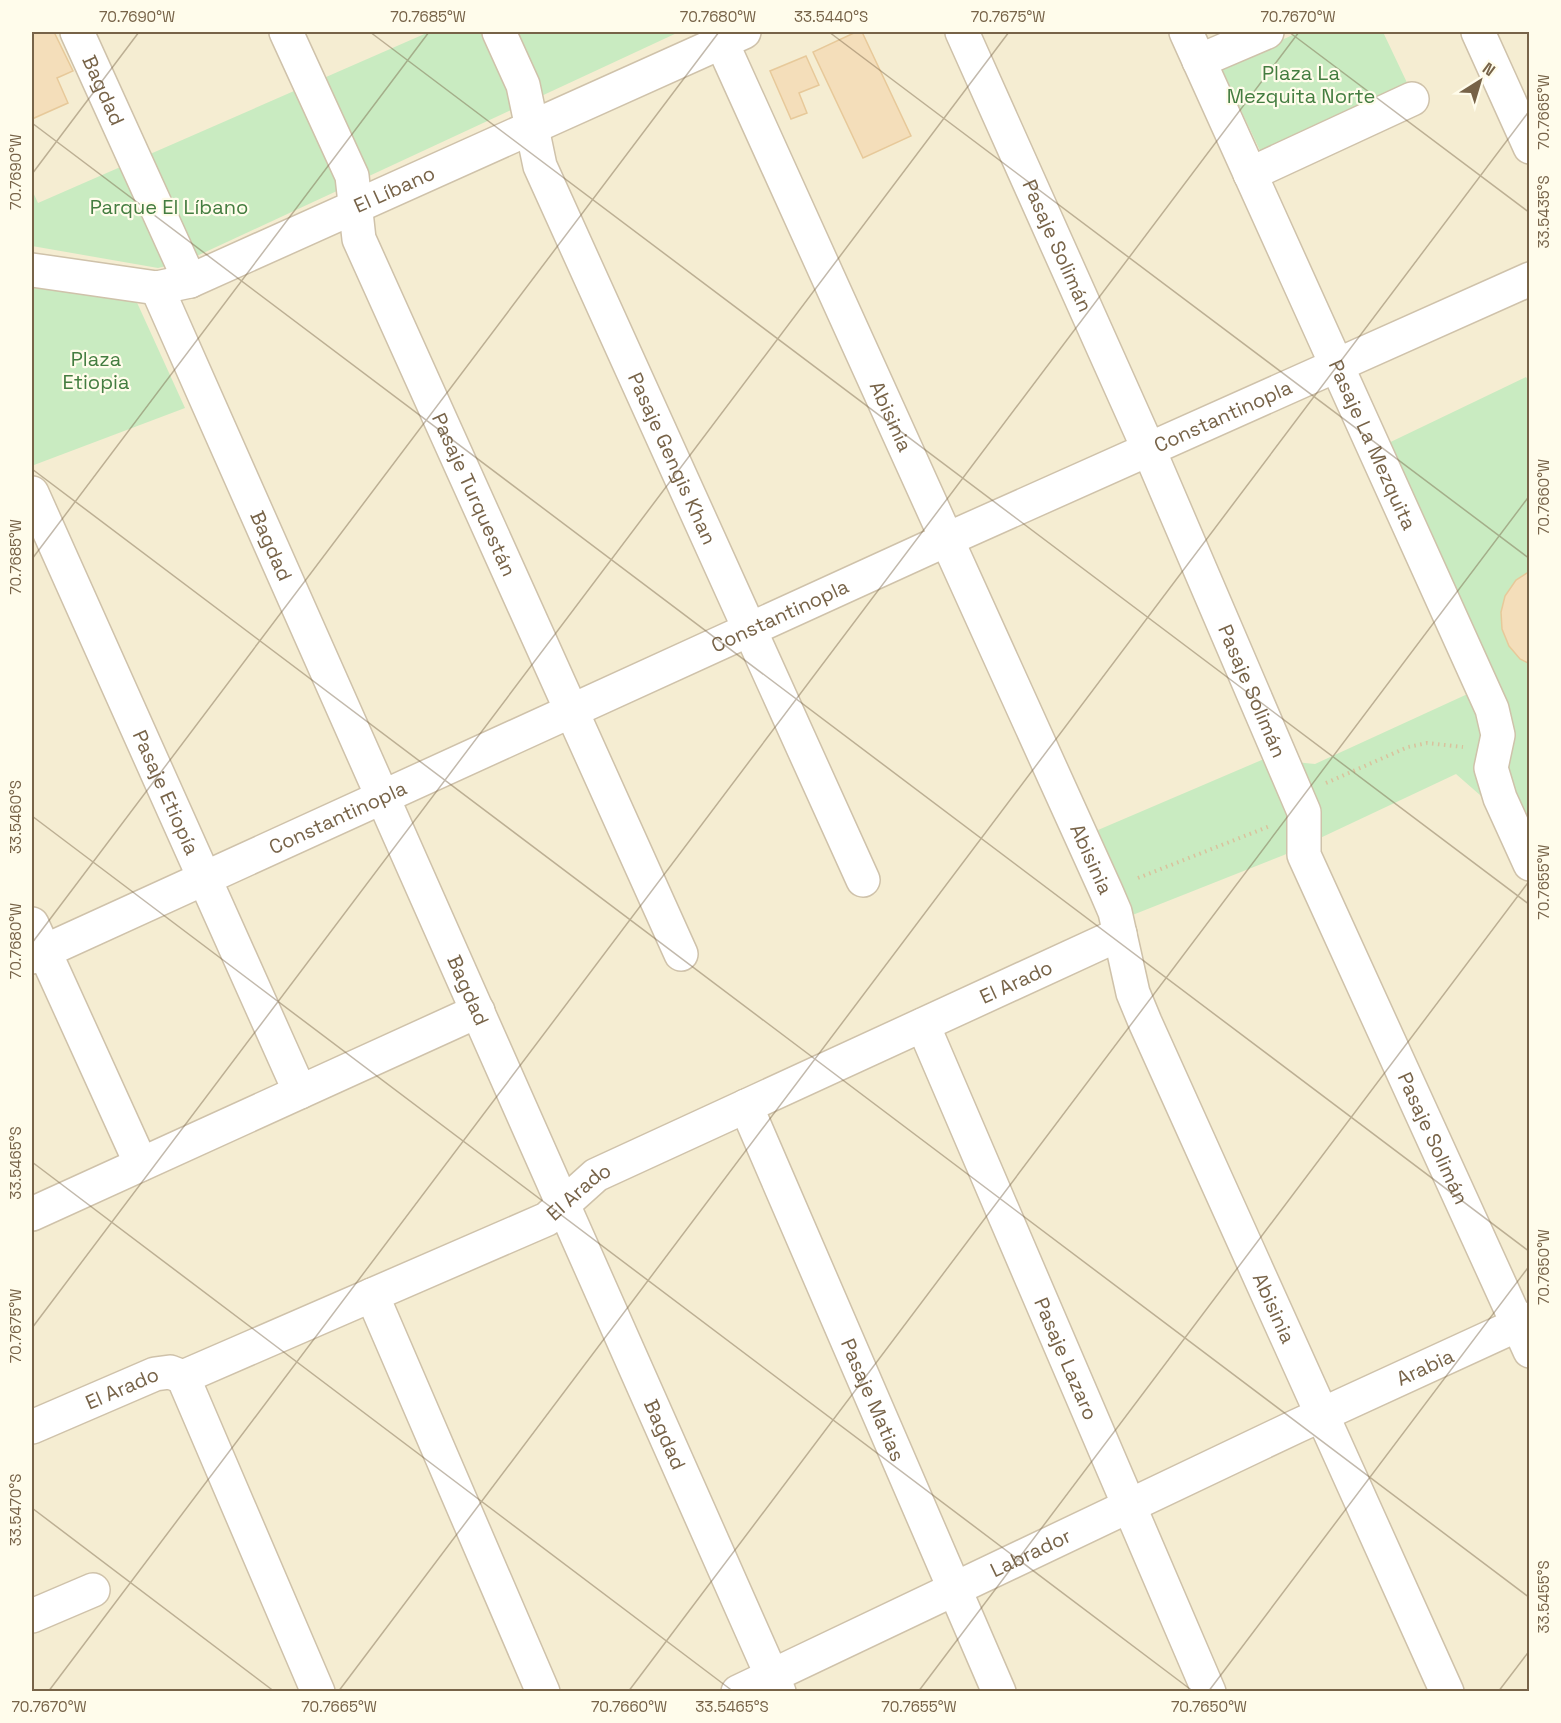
<svg xmlns="http://www.w3.org/2000/svg" width="1561" height="1723" viewBox="0 0 1561 1723" font-family="'Space Grotesk',sans-serif">
<style>
.residential{fill:#f5edd2}
.green{fill:#c9ebc1}
.building{fill:#f4deba;stroke:#e7c99a;stroke-width:1.5}
.lines{fill:none;stroke-linecap:round;stroke-linejoin:round}
.minor-casing{stroke:#cfc2aa;stroke-width:36}
.path{stroke:#d9c29d;stroke-width:4;stroke-dasharray:1.5 4.5;stroke-linecap:butt}
.minor{stroke:#fff;stroke-width:33}
.ticks{fill:none;stroke:#776348;stroke-width:1.5;stroke-opacity:0.45}
.labels{text-anchor:middle;stroke-width:4.5;stroke-linejoin:round;paint-order:stroke}
.park-label{font-size:20px;fill:#447d40;stroke:#fffceb}
.street-label{font-size:20px;fill:#776348;stroke:#fffceb}
.neatline{fill:none;stroke:#776348;stroke-width:2}
.ticks-label{font-size:15px;text-anchor:middle;fill:#776348}
</style>
<rect width="100%" height="100%" fill="#fdf9e4"/>
<!-- residential -->
<path class="residential" d="M 32,32 L 1529,32 L 1529,1691 L 32,1691 Z"/>
<!-- green -->
<path class="green" d="M 429,32 L 679,32 L 186,261 L 158,268 L 32,246 L 32,190 L 38,203 Z
M 1299,32 L 1383,32 L 1410,89 L 1263,157 L 1221,68 Z
M 32,284 L 134,296 L 185,408 L 34,465 L 32,461 Z
M 1526,377 L 1530,384 L 1529,827 L 1521,831 L 1456,774 L 1284,855 L 1130,916 L 1098,830 L 1264,759 L 1315,764 L 1485,686 L 1376,449 Z"/>
<!-- building -->
<path class="building" d="M 32,32 L 54,32 L 73,71 L 57,78 L 68,103 L 32,119 Z
M 856,32 L 862,32 L 911,136 L 863,158 L 813,52 Z
M 806,56 L 819,85 L 799,93 L 807,113 L 791,119 L 770,71 Z
M 1530,571 L 1530,664 L 1520,659 L 1509,646 L 1502,629 L 1501,612 L 1505,596 L 1516,580 Z"/>
<g class="lines">
<!-- minor casing -->
<g class="minor-casing">
<g id="minor">
<path id="s1" d="M 77,32 L 190,281"/>
<path id="s2" d="M 286,32 L 352,176 L 359,239 L 681,954"/>
<path id="s3" d="M 499,32 L 523,85 L 540,166 L 863,880"/>
<path id="s4" d="M 717,32 L 1106,891 L 1115,912 L 1133,993 L 1145,1022 L 1447,1692"/>
<path id="s5" d="M 962,32 L 1149,450 L 1304,812 L 1304,855 L 1530,1351"/>
<path id="s6" d="M 1186,32 L 1492,709 L 1498,735 L 1491,768 L 1500,798 L 1530,864"/>
<path d="M 1478,32 L 1530,147"/>
<path d="M 1199,61 L 1267,32"/>
<path d="M 1250,174 L 1412,99"/>
<path id="s7" d="M 32,270 L 157,288 L 190,281 L 744,32"/>
<path id="s8" d="M 157,288 L 779,1692"/>
<path id="s9" d="M 32,493 L 300,1092"/>
<path d="M 32,924 L 141,1164"/>
<path id="s10" d="M 32,957 L 948,539 L 1530,279"/>
<path id="s11" d="M 923,1025 L 1209,1692"/>
<path id="s12" d="M 746,1106 L 999,1692"/>
<path d="M 32,1214 L 478,1011"/>
<path d="M 372,1295 L 543,1692"/>
<path d="M 183,1377 L 318,1692"/>
<path id="s13" d="M 32,1427 L 155,1374 L 170,1372 L 183,1377 L 547,1219 L 596,1175 L 1120,934"/>
<path d="M 32,1616 L 93,1590"/>
<path id="s14" d="M 738,1692 L 1297,1426 L 1530,1319"/>
</g>
</g>
<!-- path -->
<path class="path" d="M 1326,783 L 1408,747 L 1427,743 L 1463,747
M 1138,878 L 1270,826"/>
<!-- minor -->
<use href="#minor" class="minor"/>
</g>
<!-- ticks -->
<path class="ticks" d="M 370,32 L 1530,905M 829,32 L 1530,559M 1289,32 L 1530,213M 32,123 L 1530,1252M 32,174 L 139,32M 32,469 L 1530,1598M 32,559 L 429,32M 32,816 L 1194,1692M 32,943 L 719,32M 32,1162 L 734,1692M 32,1328 L 1009,32M 32,1508 L 275,1692M 48,1692 L 1299,32M 338,1692 L 1530,110M 628,1692 L 1530,495M 918,1692 L 1530,880M 1208,1692 L 1530,1265M 1498,1692 L 1530,1650"/>
<g class="labels">
<!-- park labels -->
<g class="park-label">
<text x="1301" y="80">Plaza La<tspan x="1301" dy="23">Mezquita Norte</tspan></text>
<text x="169" y="214">Parque El Líbano</text>
<text x="96" y="366">Plaza<tspan x="96" dy="23">Etiopia</tspan></text>
</g>
<!-- street labels -->
<g class="street-label">
<text dy="7" stroke="none"><textPath href="#s1" startOffset="64">Bagdad</textPath></text>
<text dy="7" stroke="none"><textPath href="#s7" startOffset="384">El Líbano</textPath></text>
<text dy="7" stroke="none"><textPath href="#s5" startOffset="234">Pasaje Solimán</textPath></text>
<text dy="7" stroke="none"><textPath href="#s4" startOffset="422">Abisinia</textPath></text>
<text dy="7" stroke="none"><textPath href="#s10" startOffset="1308">Constantinopla</textPath></text>
<text dy="7" stroke="none"><textPath href="#s6" startOffset="453">Pasaje La Mezquita</textPath></text>
<text dy="7" stroke="none"><textPath href="#s3" startOffset="462">Pasaje Gengis Khan</textPath></text>
<text dy="7" stroke="none"><textPath href="#s2" startOffset="502">Pasaje Turquestán</textPath></text>
<text dy="7" stroke="none"><textPath href="#s8" startOffset="282">Bagdad</textPath></text>
<text dy="7" stroke="none"><textPath href="#s10" startOffset="822">Constantinopla</textPath></text>
<text dy="7" stroke="none"><textPath href="#s5" startOffset="720">Pasaje Solimán</textPath></text>
<text dy="7" stroke="none"><textPath href="#s9" startOffset="328">Pasaje Etiopía</textPath></text>
<text dy="7" stroke="none"><textPath href="#s10" startOffset="336">Constantinopla</textPath></text>
<text dy="7" stroke="none"><textPath href="#s4" startOffset="908">Abisinia</textPath></text>
<text dy="7" stroke="none"><textPath href="#s13" startOffset="1088">El Arado</textPath></text>
<text dy="7" stroke="none"><textPath href="#s8" startOffset="768">Bagdad</textPath></text>
<text dy="7" stroke="none"><textPath href="#s5" startOffset="1206">Pasaje Solimán</textPath></text>
<text dy="7" stroke="none"><textPath href="#s13" startOffset="602">El Arado</textPath></text>
<text dy="7" stroke="none"><textPath href="#s4" startOffset="1394">Abisinia</textPath></text>
<text dy="7" stroke="none"><textPath href="#s11" startOffset="363">Pasaje Lazaro</textPath></text>
<text dy="7" stroke="none"><textPath href="#s14" startOffset="760">Arabia</textPath></text>
<text dy="7" stroke="none"><textPath href="#s13" startOffset="98">El Arado</textPath></text>
<text dy="7" stroke="none"><textPath href="#s12" startOffset="320">Pasaje Matias</textPath></text>
<text dy="7" stroke="none"><textPath href="#s8" startOffset="1254">Bagdad</textPath></text>
<text dy="7" stroke="none"><textPath href="#s14" startOffset="324">Labrador</textPath></text>
</g>
</g>
<!-- border -->
<rect width="1561" height="1723" fill="none" stroke="#fffceb" stroke-width="66"/>
<!-- north arrow -->
<g transform="translate(1480 81) rotate(37)" stroke="#fffceb" stroke-width="4.5" paint-order="stroke">
<path d="M0-4.5L10 22L0 15L-10 22Z" fill="#776348"/>
<text y="-9" font-size="16" font-weight="bold" text-anchor="middle" fill="#776348">N</text>
</g>
<rect x="33" y="33" width="1495" height="1657" class="neatline"/>
<g class="ticks-label">
<text x="137" y="22">70.7690°W</text>
<text x="428" y="22">70.7685°W</text>
<text x="718" y="22">70.7680°W</text>
<text x="831" y="22">33.5440°S</text>
<text x="1008" y="22">70.7675°W</text>
<text x="1298" y="22">70.7670°W</text>
<text transform="translate(1544 112) rotate(-90)" y="5">70.7665°W</text>
<text transform="translate(16 172) rotate(-90)" y="5">70.7690°W</text>
<text transform="translate(1544 212) rotate(-90)" y="5">33.5435°S</text>
<text transform="translate(1544 497) rotate(-90)" y="5">70.7660°W</text>
<text transform="translate(16 557) rotate(-90)" y="5">70.7685°W</text>
<text transform="translate(16 817) rotate(-90)" y="5">33.5460°S</text>
<text transform="translate(1544 882) rotate(-90)" y="5">70.7655°W</text>
<text transform="translate(16 941) rotate(-90)" y="5">70.7680°W</text>
<text transform="translate(16 1163) rotate(-90)" y="5">33.5465°S</text>
<text transform="translate(1544 1267) rotate(-90)" y="5">70.7650°W</text>
<text transform="translate(16 1326) rotate(-90)" y="5">70.7675°W</text>
<text transform="translate(16 1510) rotate(-90)" y="5">33.5470°S</text>
<text transform="translate(1544 1597) rotate(-90)" y="5">33.5455°S</text>
<text x="49" y="1712">70.7670°W</text>
<text x="339" y="1712">70.7665°W</text>
<text x="629" y="1712">70.7660°W</text>
<text x="732" y="1712">33.5465°S</text>
<text x="919" y="1712">70.7655°W</text>
<text x="1209" y="1712">70.7650°W</text>
</g>
</svg>
